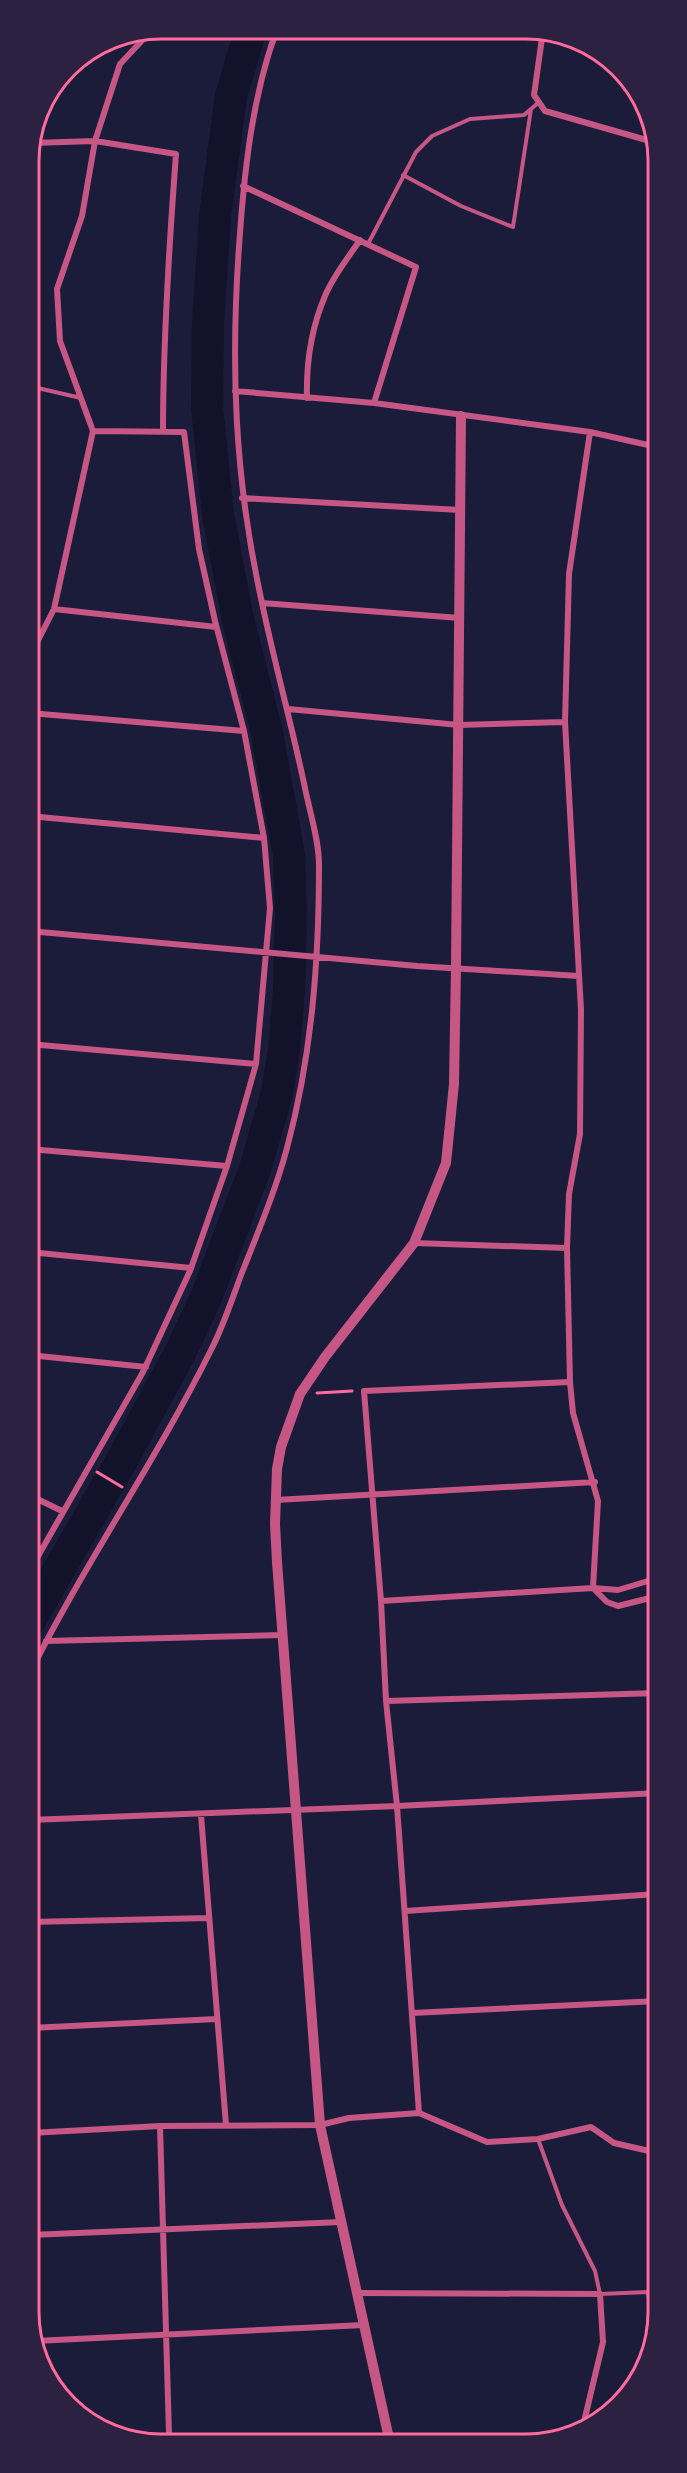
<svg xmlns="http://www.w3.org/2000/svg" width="687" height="2473" viewBox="0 0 687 2473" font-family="'Source Sans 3',sans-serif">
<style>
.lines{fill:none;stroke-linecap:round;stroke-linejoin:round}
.river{stroke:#12122b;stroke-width:32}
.path{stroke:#ff6b9d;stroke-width:3}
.service{stroke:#c65784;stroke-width:4}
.minor{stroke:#c65784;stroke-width:6}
.tertiary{stroke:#c65784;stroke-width:10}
.rim{fill:none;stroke:#ff6b9d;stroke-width:3}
</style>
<rect width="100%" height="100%" fill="#1b1b3a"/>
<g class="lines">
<!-- river -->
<path class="river" d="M 29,1622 L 122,1460 L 180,1353 L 205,1300 L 255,1169 L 277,1093 L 284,1050 L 289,990 L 291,917 L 289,855 L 267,733 L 238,619 L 218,515 L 207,407 L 208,323 L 215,216 L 231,96 L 251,29"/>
<!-- path -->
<path class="path" d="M 317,1393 L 352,1391
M 97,1472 L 122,1487"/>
<!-- service -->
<path class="service" d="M 515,31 L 542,37
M 403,175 L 461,206 L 513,227 L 531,109
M 368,244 L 416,152 L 432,136 L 470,119 L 524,115 L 538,103
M 29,386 L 81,398
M 538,2139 L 562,2205 L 595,2271 L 600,2294 L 648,2292 L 652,2318 L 657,2323"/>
<!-- minor -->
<path class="minor" d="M 543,31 L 534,95 L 545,111 L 657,143
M 31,143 L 95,141 L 176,154 C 169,247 163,339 163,431
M 243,186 L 416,267 L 374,403
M 235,391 L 374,403 L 590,432 L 657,447
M 307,398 C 306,362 311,329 325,296 C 333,276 348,258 360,240
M 590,432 L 569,574 L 565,722 L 581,1010 L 580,1134 L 569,1194 L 567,1248 L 570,1382 L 573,1413 L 598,1501 L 593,1588 L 607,1602 L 618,1606 L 658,1596
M 242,498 L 460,510
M 262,603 L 460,618
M 54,609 L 216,627
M 29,658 L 54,609 L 93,431 L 60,341 L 57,289 L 82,216 L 95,141 L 120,64 L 152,30
M 288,709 L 459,725 L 565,722
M 29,713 L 244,731
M 29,816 L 264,838
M 29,931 L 417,966 L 579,976
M 29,1044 L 256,1064
M 29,1149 L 227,1166
M 414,1243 L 567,1248
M 29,1252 L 191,1268
M 29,1355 L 146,1367
M 29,1495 L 62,1511
M 276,1500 L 595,1482
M 29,1572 L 143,1372 L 190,1271 L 227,1166 L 256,1064 L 270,908 L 264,838 L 244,731 L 215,621 L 199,549 L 184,432 L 93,431
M 381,1601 L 593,1588 L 618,1590 L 658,1578
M 46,1641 L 282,1635
M 29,1675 C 84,1564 156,1461 211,1350 C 224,1325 233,1296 243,1270 C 259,1230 276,1189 287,1148 C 312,1055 319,960 319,865 C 319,840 310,813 305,788 C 292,726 275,665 262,603 C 234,477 230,361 240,233 C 245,165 253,94 277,29
M 386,1701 L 658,1693
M 201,1815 L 226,2125
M 29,1820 L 397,1806 L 658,1793
M 405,1911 L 658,1894
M 30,1922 L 209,1918
M 412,2013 L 658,2001
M 30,2028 L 217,2019
M 419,2113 L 397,1806 L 386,1701 L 381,1601 L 364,1391 L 570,1382
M 160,2126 L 169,2434 L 171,2442
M 30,2133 L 160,2126 L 320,2125 L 349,2118 L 419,2113 L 487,2142 L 538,2139 L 591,2127 L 614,2143 L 658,2153
M 30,2235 L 341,2222
M 356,2293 L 600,2294 L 603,2342 L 582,2430
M 35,2341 L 364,2325"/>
<!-- tertiary -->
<path class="tertiary" d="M 390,2443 L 320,2125 L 277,1562 L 275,1524 L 277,1469 L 281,1447 L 300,1394 L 325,1357 L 414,1243 L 446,1163 L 454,1084 L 456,967 L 461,416"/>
</g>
<!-- crop -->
<path d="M0 0H687V2473H0ZM161 39H526A122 122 0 0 1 648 161V2312A122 122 0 0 1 526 2434H161A122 122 0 0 1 39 2312V161A122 122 0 0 1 161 39Z" fill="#2d2142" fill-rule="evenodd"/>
<path class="rim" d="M161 39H526A122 122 0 0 1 648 161V2312A122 122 0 0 1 526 2434H161A122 122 0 0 1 39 2312V161A122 122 0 0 1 161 39Z"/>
</svg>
